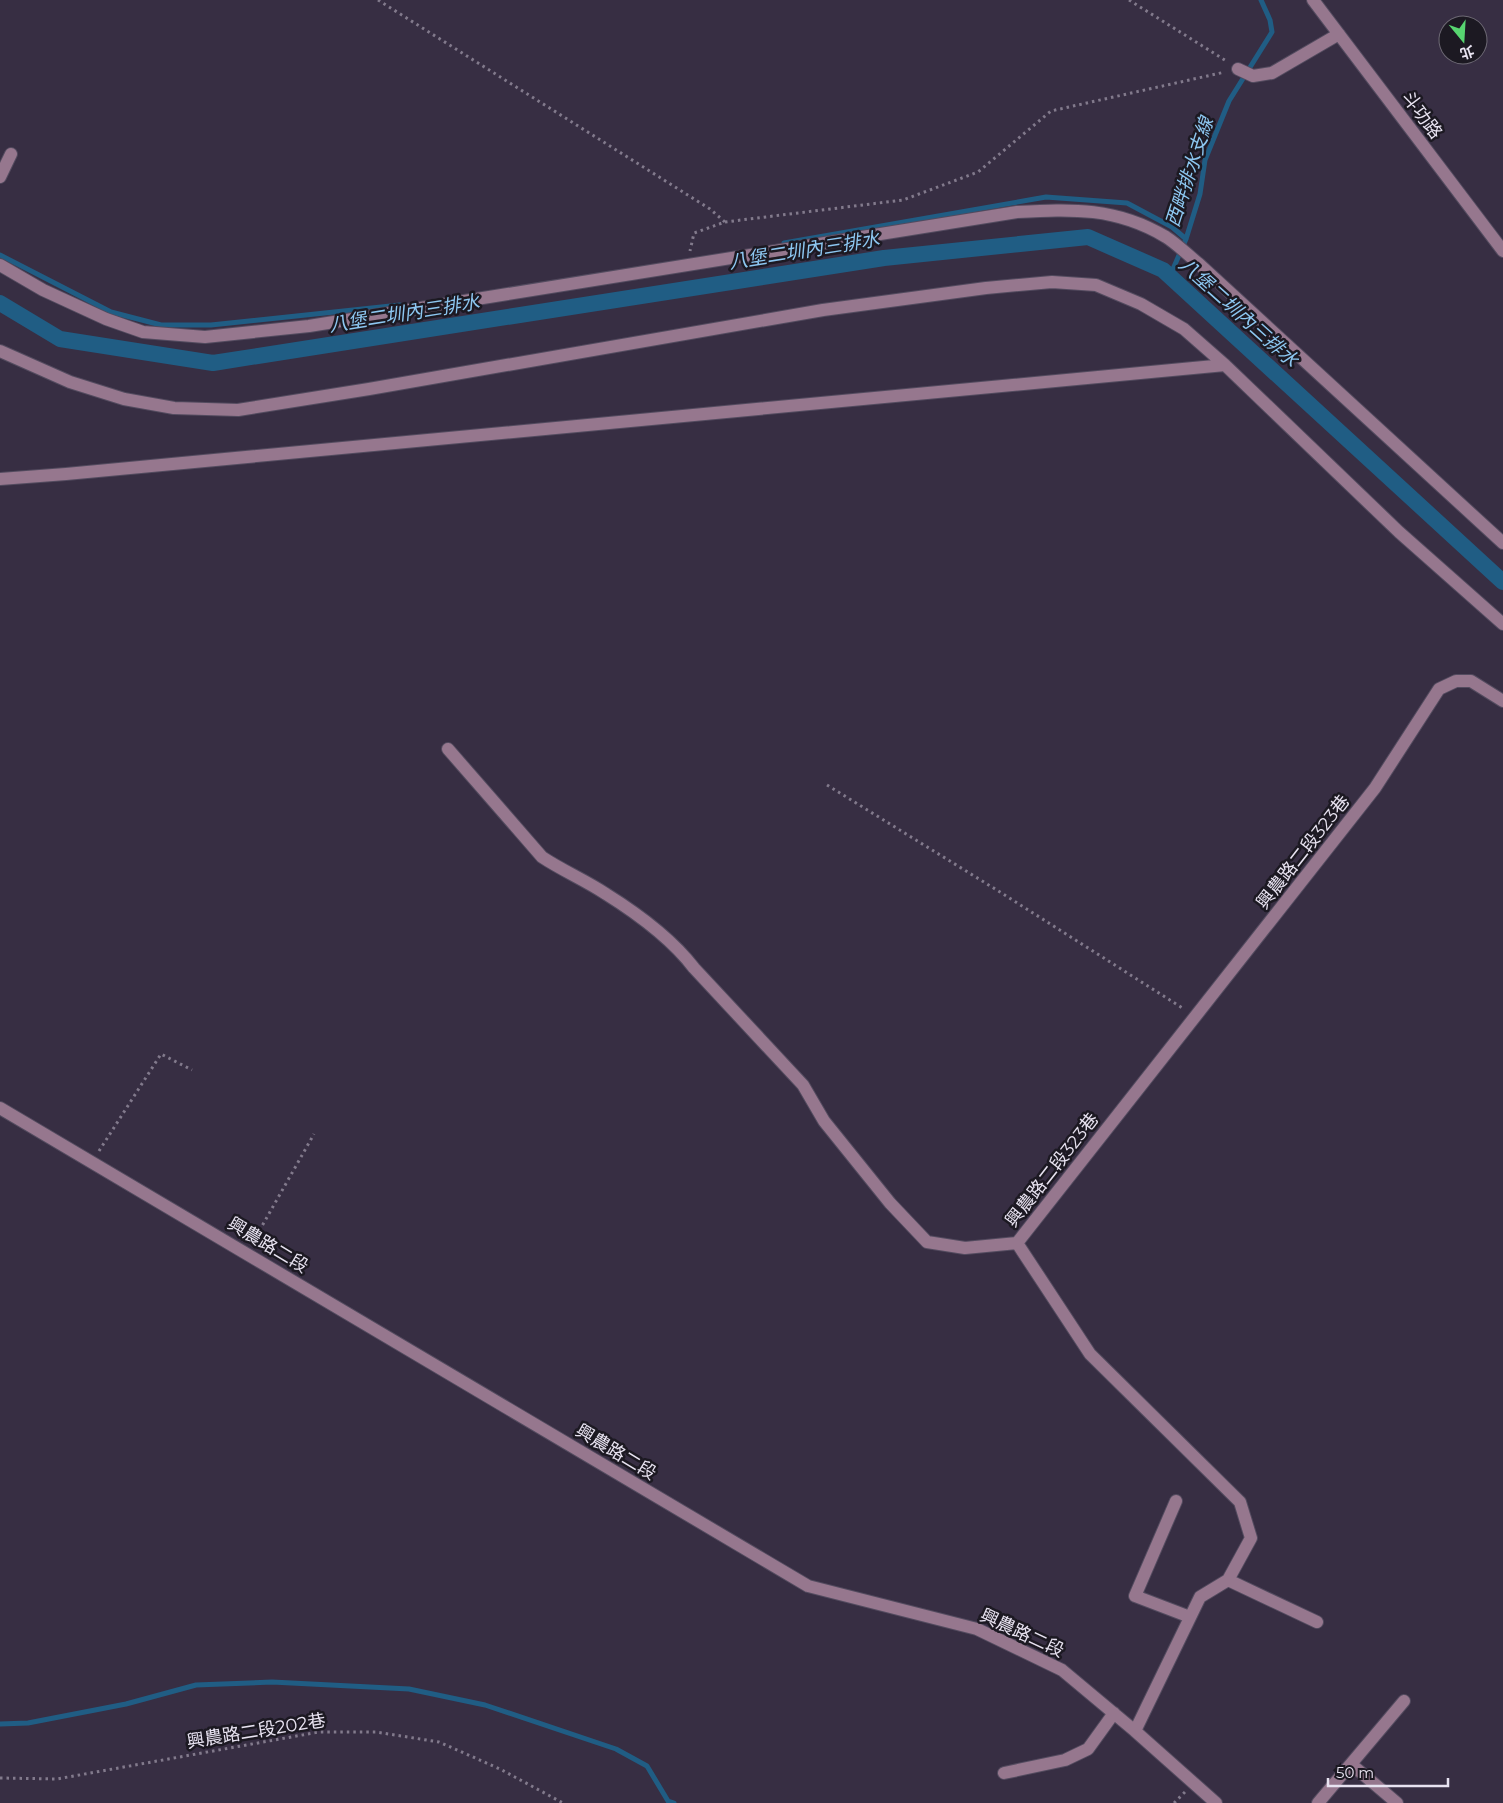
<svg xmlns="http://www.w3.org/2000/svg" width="1503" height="1803" viewBox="0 0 1503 1803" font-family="Montserrat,'Noto Sans TC',sans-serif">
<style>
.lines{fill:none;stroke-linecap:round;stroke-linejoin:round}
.stream{stroke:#205d84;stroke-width:5}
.canal{stroke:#205d84;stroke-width:16}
.minor-casing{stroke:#534b5f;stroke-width:14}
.path{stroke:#827a8c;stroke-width:3;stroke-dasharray:2.5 4;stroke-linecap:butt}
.minor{stroke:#96778e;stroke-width:12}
.labels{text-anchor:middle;stroke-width:5;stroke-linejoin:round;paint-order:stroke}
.street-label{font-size:18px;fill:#e8e3f1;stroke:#1c1922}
.water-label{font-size:19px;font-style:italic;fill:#8dc7f1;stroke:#1c1922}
</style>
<rect width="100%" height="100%" fill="#372e43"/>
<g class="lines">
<!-- stream -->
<path class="stream" d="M 784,243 L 1046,197 L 1127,203 L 1172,227 L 1186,239
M 0,255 L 111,312 L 161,325 L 211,325 L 400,305
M 1170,276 L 1186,239 L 1200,194 L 1205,160 L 1229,101 L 1272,32 L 1270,20 L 1261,0
M 0,1724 L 28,1723 L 126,1704 L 196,1685 L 272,1682 L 409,1689 L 485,1705 L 616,1749 L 647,1766 L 668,1801 L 674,1803"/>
<!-- canal -->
<path class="canal" d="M 0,303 L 60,339 L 213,363 L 884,258 L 1088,237 L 1163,270 L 1503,582"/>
<!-- minor casing -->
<g class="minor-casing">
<path id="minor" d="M 1313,0 L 1503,251
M 1238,69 L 1253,76 L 1272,73 L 1339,34
M 0,177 L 11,154
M 0,265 L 43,290 L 106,319 L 143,332 L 205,337 L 309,326 L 1017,212 C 1072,209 1116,207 1166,237 C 1177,244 1188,255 1199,264 L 1503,543
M 0,351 L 70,382 L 124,399 L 174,408 L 238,410 L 369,389 L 823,310 L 986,288 L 1052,282 L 1096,285 L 1141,304 L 1184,329 L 1225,365 L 1399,532 L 1503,624
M 0,479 L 66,474 L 1225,365
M 448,749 L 542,857 C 563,871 585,880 606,894 C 638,914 671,938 694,968 L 803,1085 L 824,1121 L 890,1203 L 927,1242 L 965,1248 L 1017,1243
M 0,1108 L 808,1586 L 977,1629 L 1062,1670 L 1135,1731 L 1216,1803
M 1176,1501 L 1135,1596 L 1190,1617
M 1228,1580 L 1317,1622
M 1135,1731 L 1200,1597 L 1228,1580 L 1251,1538 L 1240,1502 L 1090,1354 L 1017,1243 L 1375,788 L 1439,689 L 1456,681 L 1471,681 L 1503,701
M 1351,1764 L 1397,1803
M 1004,1773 L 1065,1760 L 1088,1749 L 1114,1713
M 1318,1803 L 1404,1701"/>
</g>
<!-- path -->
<path class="path" d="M 378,0 L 710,209 L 725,222 L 694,233 L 690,251
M 1129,0 L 1228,62
M 725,222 L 903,200 L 978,172 L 1051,111 L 1225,72
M 827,785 L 1000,892 L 1184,1009
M 99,1151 L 161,1054 L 192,1070
M 253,1242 L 314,1134
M 0,1778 L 57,1779 L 319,1732 L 376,1732 L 439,1742 L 500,1769 L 563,1803
M 1174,1803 L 1185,1792"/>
<!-- minor -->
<use href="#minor" class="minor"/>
</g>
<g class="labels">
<!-- street labels -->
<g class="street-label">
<text transform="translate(1422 115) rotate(53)" y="6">斗功路</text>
<text transform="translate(1303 852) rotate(-52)" y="6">興農路二段323巷</text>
<text transform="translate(1052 1170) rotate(-52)" y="6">興農路二段323巷</text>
<text transform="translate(268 1245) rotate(31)" y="6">興農路二段</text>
<text transform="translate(616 1452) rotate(31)" y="6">興農路二段</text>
<text transform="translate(1022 1633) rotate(25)" y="6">興農路二段</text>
<text transform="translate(256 1731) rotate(-9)" y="6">興農路二段202巷</text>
</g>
<!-- water labels -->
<g class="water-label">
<text transform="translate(1189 172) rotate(-72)" y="7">西畔排水支線</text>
<text transform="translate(804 250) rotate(-9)" y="7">八堡二圳內三排水</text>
<text transform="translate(1239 312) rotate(42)" y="7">八堡二圳內三排水</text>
<text transform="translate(404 313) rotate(-9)" y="7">八堡二圳內三排水</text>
</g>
</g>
<!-- north arrow -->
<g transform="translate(1463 40) rotate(162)"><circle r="24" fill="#1c1922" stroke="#6e6a75"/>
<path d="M0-4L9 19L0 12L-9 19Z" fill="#57d570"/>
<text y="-8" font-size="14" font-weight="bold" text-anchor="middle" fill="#e8e3f1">北</text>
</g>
<!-- scale -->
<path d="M1328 1778v8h120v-8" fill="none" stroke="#e8e3f1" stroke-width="2.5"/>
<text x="1336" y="1778" font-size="15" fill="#e8e3f1" stroke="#1c1922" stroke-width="4" paint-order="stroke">50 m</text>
</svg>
